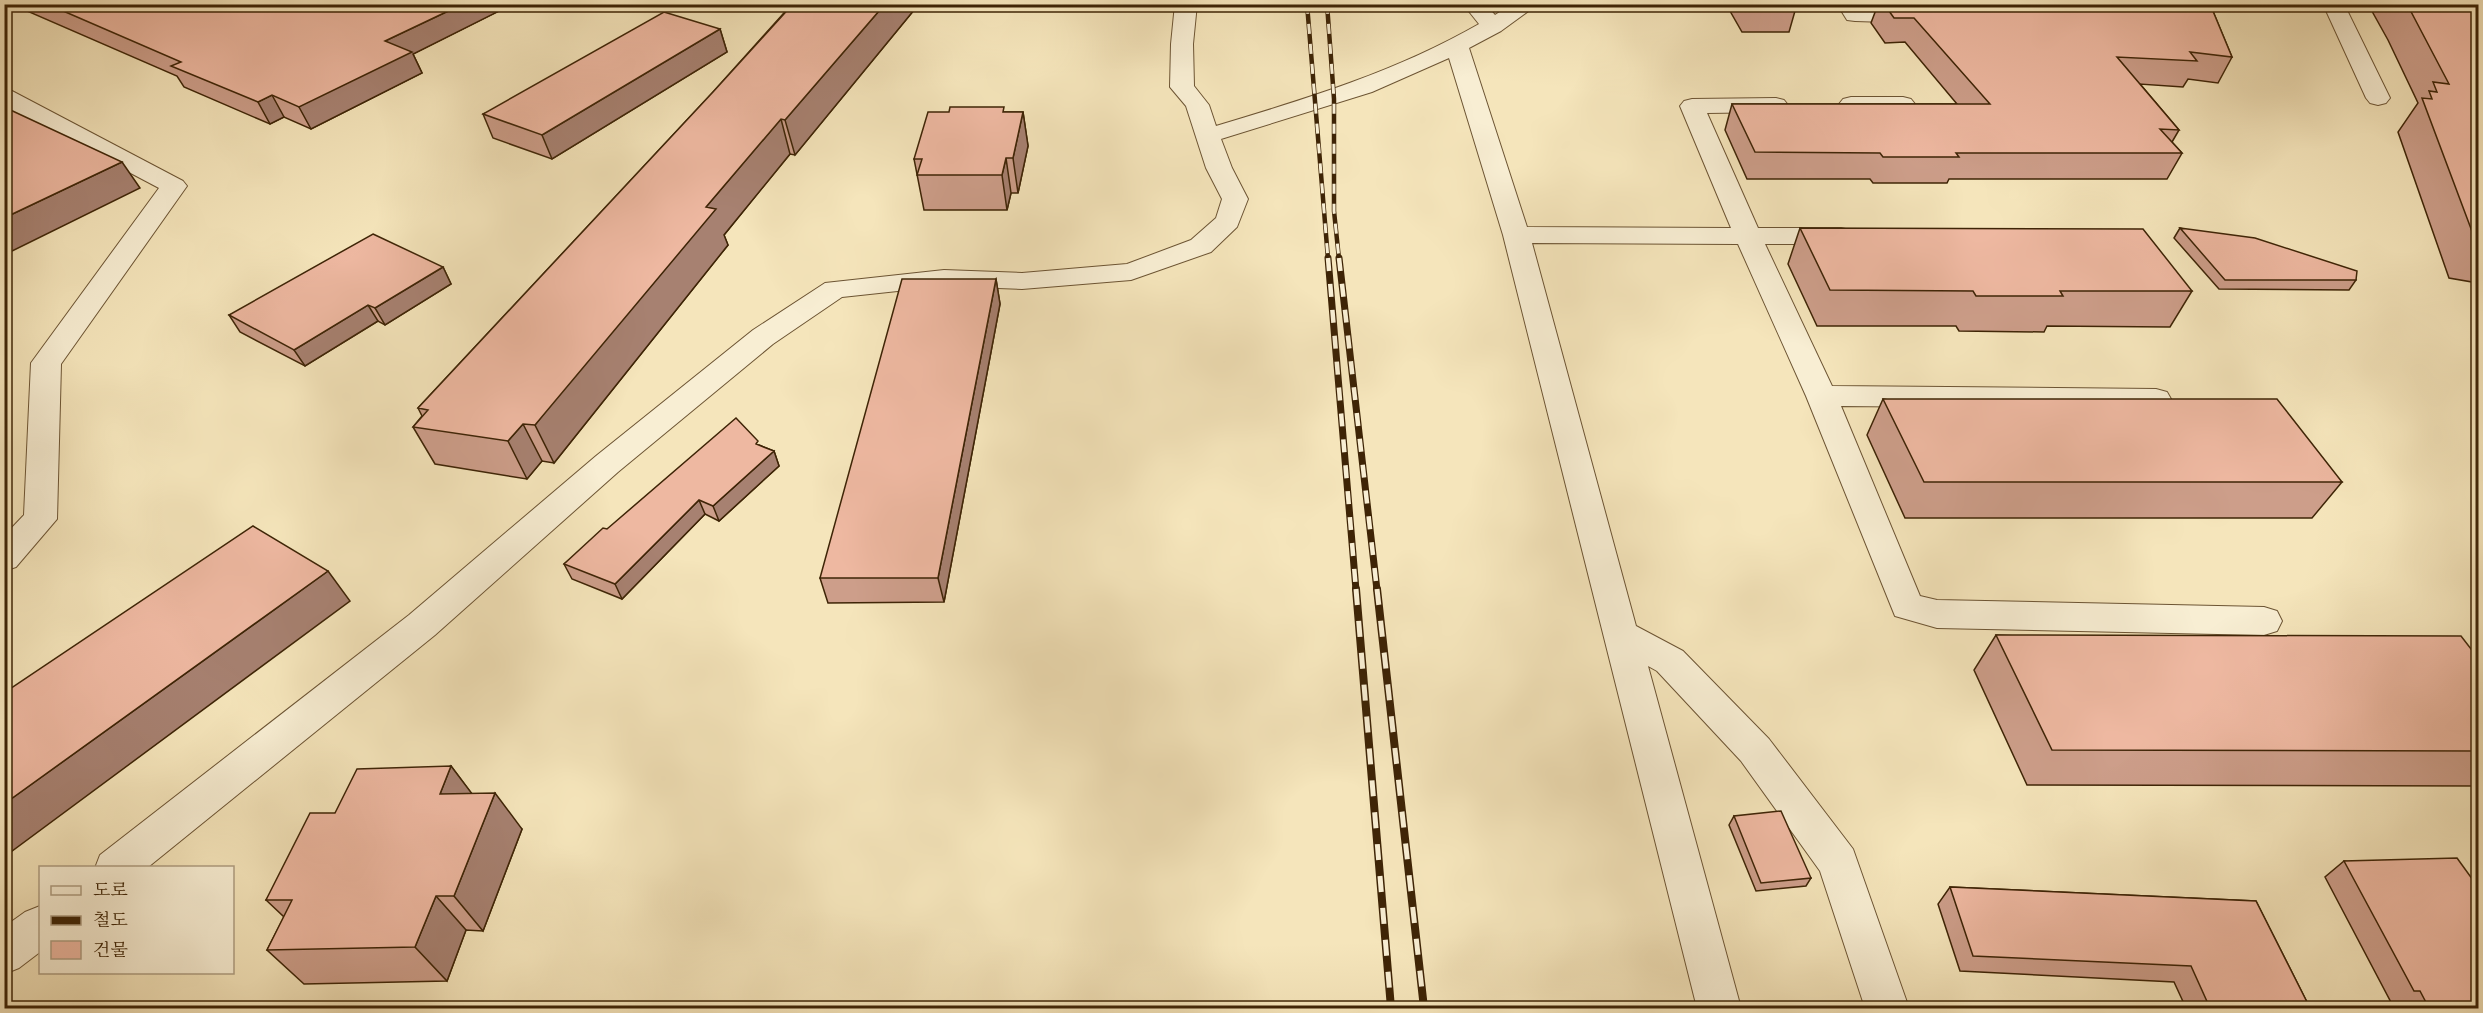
<svg xmlns="http://www.w3.org/2000/svg" width="2483" height="1013" viewBox="0 0 2483 1013" font-family="'Sorts Mill Goudy','Noto Serif KR',serif">
<style>
.lines{fill:none;stroke-linecap:round;stroke-linejoin:round}
.minor-casing{stroke:#6c5433;stroke-width:2}
.minor{fill:#f8eed3;fill-rule:evenodd}
.rail-far2-casing{stroke:#3e2406;stroke-width:4.5}
.rail-far1-casing{stroke:#3e2406;stroke-width:7}
.rail-casing{stroke:#3e2406;stroke-width:8}
.rail-far2{stroke:#f8eed3;stroke-width:3;stroke-dasharray:10;stroke-linecap:butt}
.rail-far1{stroke:#f8eed3;stroke-width:4.5;stroke-dasharray:13;stroke-linecap:butt}
.rail{stroke:#f8eed3;stroke-width:5;stroke-dasharray:16;stroke-linecap:butt}
.wall{fill:#cd9e8a;stroke:#3e2406;stroke-width:1.5}
.shaded-wall{fill:#a78171;stroke:#3e2406;stroke-width:1.5}
.building{fill:#eeb8a1;stroke:#3e2406;stroke-width:1.5}
</style>
<rect width="100%" height="100%" fill="#f5e5bb"/>
<filter id="stains"><feTurbulence type="fractalNoise" baseFrequency=".00333" numOctaves="4"/><feColorMatrix values="0 0 0 0 .2 0 0 0 0 .09 0 0 0 0 .02 0 0 0 .5 -.17"/></filter>
<radialGradient id="worn" r=".72"><stop offset=".6" stop-color="#630" stop-opacity="0"/><stop offset="1" stop-color="#630" stop-opacity=".3"/></radialGradient>
<g class="lines">
<!-- minor casing -->
<g class="minor-casing">
<path id="minor" d="M 1175,4 L 1197,4 L 1193,44 L 1194,86 L 1209,105 L 1216,126 C 1309,98 1395,72 1479,24 L 1463,4 L 1485,4 L 1495,15 L 1512,4 L 1538,4 L 1501,31 L 1469,48 L 1527,227 L 1731,228 L 1680,106 L 1684,101 L 1692,99 L 1776,98 L 1784,100 L 1788,105 L 1784,110 L 1776,112 L 1707,113 L 1758,228 L 1841,228 L 1850,230 L 1854,236 L 1850,242 L 1841,244 L 1765,244 L 1832,386 L 2156,389 L 2167,392 L 2171,399 L 2167,406 L 2156,409 L 1841,406 L 1920,596 L 1937,600 L 2264,607 L 2277,611 L 2282,621 L 2277,631 L 2264,635 L 1937,628 L 1895,616 L 1806,396 L 1738,244 L 1532,243 L 1636,626 L 1683,651 L 1769,739 L 1853,849 L 1909,1008 L 1865,1008 L 1820,871 L 1741,761 L 1657,671 L 1648,666 L 1741,1008 L 1697,1008 L 1503,235 L 1449,58 L 1372,92 L 1221,139 L 1232,168 L 1248,199 L 1237,227 L 1211,252 L 1131,280 L 1022,289 L 944,286 L 842,297 L 773,344 L 618,472 L 435,635 L 147,868 L 95,868 L 100,855 L 409,615 L 596,456 L 753,330 L 825,283 L 944,270 L 1022,273 L 1127,264 L 1191,240 L 1216,218 L 1222,199 L 1206,168 L 1186,106 L 1170,87 L 1171,44 Z
M 1837,4 L 1858,4 L 1861,9 L 1918,9 L 1926,11 L 1929,16 L 1926,21 L 1918,23 L 1855,21 L 1847,20 Z
M 2323,4 L 2344,4 L 2390,98 L 2386,103 L 2378,105 L 2370,103 L 2366,98 Z
M 4,89 L 12,91 L 183,181 L 187,186 L 61,364 L 57,519 L 16,567 L 4,571 L 4,536 L 24,515 L 31,363 L 159,188 L 4,106 Z
M 1851,97 L 1903,97 L 1911,99 L 1915,104 L 1911,109 L 1903,111 L 1843,109 L 1839,104 L 1843,99 Z
M 40,906 L 40,952 L 19,968 L 4,974 L 4,927 L 25,912 Z"/>
</g>
<!-- minor -->
<use href="#minor" class="minor"/>
<!-- rail-far2 casing -->
<g class="rail-far2-casing">
<path id="rail-far2" d="M 1307,4 L 1328,259
M 1327,4 L 1334,99 L 1334,211 L 1339,259"/>
</g>
<!-- rail-far1 casing -->
<g class="rail-far1-casing">
<path id="rail-far1" d="M 1328,258 L 1356,590
M 1339,258 L 1377,590"/>
</g>
<!-- rail casing -->
<g class="rail-casing">
<path id="rail" d="M 1356,589 L 1391,1008
M 1377,589 L 1424,1008"/>
</g>
<!-- rail-far2 -->
<use href="#rail-far2" class="rail-far2"/>
<!-- rail-far1 -->
<use href="#rail-far1" class="rail-far1"/>
<!-- rail -->
<use href="#rail" class="rail"/>
</g>
<!-- wall -->
<path class="wall" d="M 23,4 L 513,4 L 413,54 L 422,73 L 311,129 L 284,117 L 270,124 L 184,87 L 177,76 L 27,11 Z
M 792,4 L 919,4 L 795,155 L 790,154 L 724,235 L 728,245 L 554,463 L 542,461 L 527,479 L 435,464 L 413,427 L 422,416 L 418,408 L 713,92 Z
M 1726,4 L 1797,4 L 1789,32 L 1742,32 Z
M 1861,4 L 2210,4 L 2232,57 L 2218,83 L 2188,79 L 2183,87 L 2140,84 L 2179,130 L 2172,142 L 2182,153 L 2167,179 L 1949,179 L 1947,183 L 1873,183 L 1870,179 L 1747,179 L 1725,130 L 1732,104 L 1957,104 L 1905,42 L 1885,43 L 1871,23 L 1877,7 L 1862,7 Z
M 2368,4 L 2478,4 L 2478,283 L 2449,278 L 2398,132 L 2418,103 L 2388,40 Z
M 720,29 L 727,52 L 552,159 L 493,138 L 483,114 Z
M 1004,112 L 1023,112 L 1028,146 L 1018,193 L 1011,193 L 1007,210 L 924,210 L 914,159 Z
M 1800,228 L 2192,291 L 2170,327 L 2047,326 L 2044,332 L 1959,331 L 1956,326 L 1817,326 L 1788,264 Z
M 2180,228 L 2356,280 L 2349,290 L 2219,289 L 2174,238 Z
M 443,267 L 451,284 L 385,325 L 378,321 L 305,366 L 240,332 L 229,315 Z
M 996,279 L 1000,304 L 944,602 L 828,603 L 820,578 Z
M 1883,399 L 2342,482 L 2312,518 L 1905,518 L 1867,435 Z
M 759,445 L 774,451 L 779,466 L 719,521 L 705,514 L 622,599 L 572,579 L 564,564 L 607,529 Z
M 1996,635 L 2478,658 L 2478,786 L 2027,785 L 1974,670 Z
M 451,766 L 471,793 L 522,829 L 483,931 L 466,930 L 447,981 L 304,984 L 267,950 L 284,917 L 266,900 L 335,813 Z
M 1734,816 L 1811,878 L 1806,886 L 1756,891 L 1729,825 Z
M 2344,861 L 2478,887 L 2478,1008 L 2400,1008 L 2399,1007 L 2393,1006 L 2325,877 Z
M 1950,887 L 2256,901 L 2310,1008 L 2186,1008 L 2174,982 L 1960,971 L 1938,904 Z"/>
<!-- shaded-wall -->
<path class="shaded-wall" d="M 463,4 L 513,4 L 413,54 L 422,73 L 311,129 L 299,107 L 385,41 Z
M 885,4 L 919,4 L 795,155 L 785,120 Z
M 720,29 L 727,52 L 552,159 L 542,135 Z
M 272,95 L 284,117 L 270,124 L 258,102 Z
M 1023,112 L 1028,146 L 1018,193 L 1013,158 Z
M 781,119 L 790,154 L 724,235 L 728,245 L 554,463 L 535,425 L 706,207 Z
M 1006,158 L 1011,193 L 1007,210 L 1002,175 Z
M 122,162 L 140,188 L 4,255 L 4,218 Z
M 443,267 L 451,284 L 385,325 L 375,308 Z
M 996,279 L 1000,304 L 944,602 L 938,578 Z
M 368,305 L 378,321 L 305,366 L 294,350 Z
M 523,424 L 542,461 L 527,479 L 508,441 Z
M 774,451 L 779,466 L 719,521 L 713,506 Z
M 699,500 L 705,514 L 622,599 L 615,584 Z
M 328,571 L 350,601 L 4,857 L 4,804 Z
M 451,766 L 479,803 L 440,794 Z
M 495,793 L 522,829 L 483,931 L 454,896 Z
M 436,896 L 466,930 L 447,981 L 415,947 Z"/>
<!-- building -->
<path class="building" d="M 47,4 L 463,4 L 385,41 L 412,52 L 299,107 L 272,95 L 258,102 L 171,66 L 181,62 Z
M 793,4 L 885,4 L 785,120 L 781,119 L 706,207 L 716,209 L 535,425 L 523,424 L 508,441 L 413,427 L 428,410 L 418,408 L 713,92 Z
M 1884,4 L 2210,4 L 2232,57 L 2190,52 L 2197,61 L 2117,57 L 2179,130 L 2160,129 L 2182,153 L 1956,153 L 1959,157 L 1883,157 L 1880,153 L 1755,152 L 1732,104 L 1990,104 L 1914,18 L 1894,18 Z
M 2407,4 L 2478,4 L 2478,242 L 2476,242 L 2422,98 L 2432,99 L 2429,91 L 2437,92 L 2433,82 L 2449,84 Z
M 664,12 L 720,29 L 542,135 L 483,114 Z
M 4,107 L 122,162 L 4,218 Z
M 950,107 L 1004,107 L 1003,112 L 1023,112 L 1013,158 L 1006,158 L 1002,175 L 917,175 L 922,159 L 914,159 L 928,112 L 949,112 Z
M 1800,228 L 2143,229 L 2192,291 L 2060,291 L 2063,296 L 1976,296 L 1973,291 L 1830,290 Z
M 2180,228 L 2255,238 L 2357,271 L 2356,280 L 2225,280 Z
M 373,234 L 443,267 L 375,308 L 368,305 L 294,350 L 229,315 Z
M 902,279 L 996,279 L 938,578 L 820,578 Z
M 1883,399 L 2277,399 L 2342,482 L 1924,482 Z
M 736,418 L 758,441 L 756,444 L 774,451 L 713,506 L 699,500 L 615,584 L 564,564 L 603,528 L 607,529 Z
M 253,526 L 328,571 L 4,804 L 4,693 Z
M 1996,635 L 2461,636 L 2478,658 L 2478,751 L 2052,750 Z
M 451,766 L 440,794 L 495,793 L 454,896 L 436,896 L 415,947 L 267,950 L 292,900 L 266,900 L 310,813 L 335,813 L 357,769 Z
M 1781,811 L 1811,878 L 1761,883 L 1734,816 Z
M 2457,858 L 2478,887 L 2478,993 L 2475,993 L 2478,999 L 2478,1008 L 2429,1008 L 2420,991 L 2414,991 L 2344,861 Z
M 1950,887 L 2256,901 L 2310,1008 L 2210,1008 L 2191,966 L 1973,956 Z"/>
<!-- margin -->
<rect width="2483" height="1013" fill="none" stroke="#f5e5bb" stroke-width="24"/>
<rect x="6" y="6" width="2471" height="1001" fill="none" stroke="#3e2406" stroke-width="3"/>
<rect x="12" y="12" width="2459" height="989" fill="none" stroke="#3e2406" stroke-width="1.5"/>
<!-- legend -->
<rect x="39" y="866" width="195" height="108" fill="#f8eed3" stroke="#ae9d81" stroke-width="1.5"/>
<rect x="51" y="886" width="30" height="9" fill="#f8eed3" stroke="#ae9d81" stroke-width="1.5"/>
<text x="93" y="896" font-size="18" fill="#3e2406">도로</text>
<rect x="51" y="916" width="30" height="9" fill="#3e2406" stroke="#ae9d81" stroke-width="1.5"/>
<text x="93" y="926" font-size="18" fill="#3e2406">철도</text>
<rect x="51" y="941" width="30" height="18" fill="#eeb8a1" stroke="#ae9d81" stroke-width="1.5"/>
<text x="93" y="956" font-size="18" fill="#3e2406">건물</text>
<rect width="100%" height="100%" filter="url(#stains)"/>
<rect width="100%" height="100%" fill="url(#worn)"/>
</svg>
